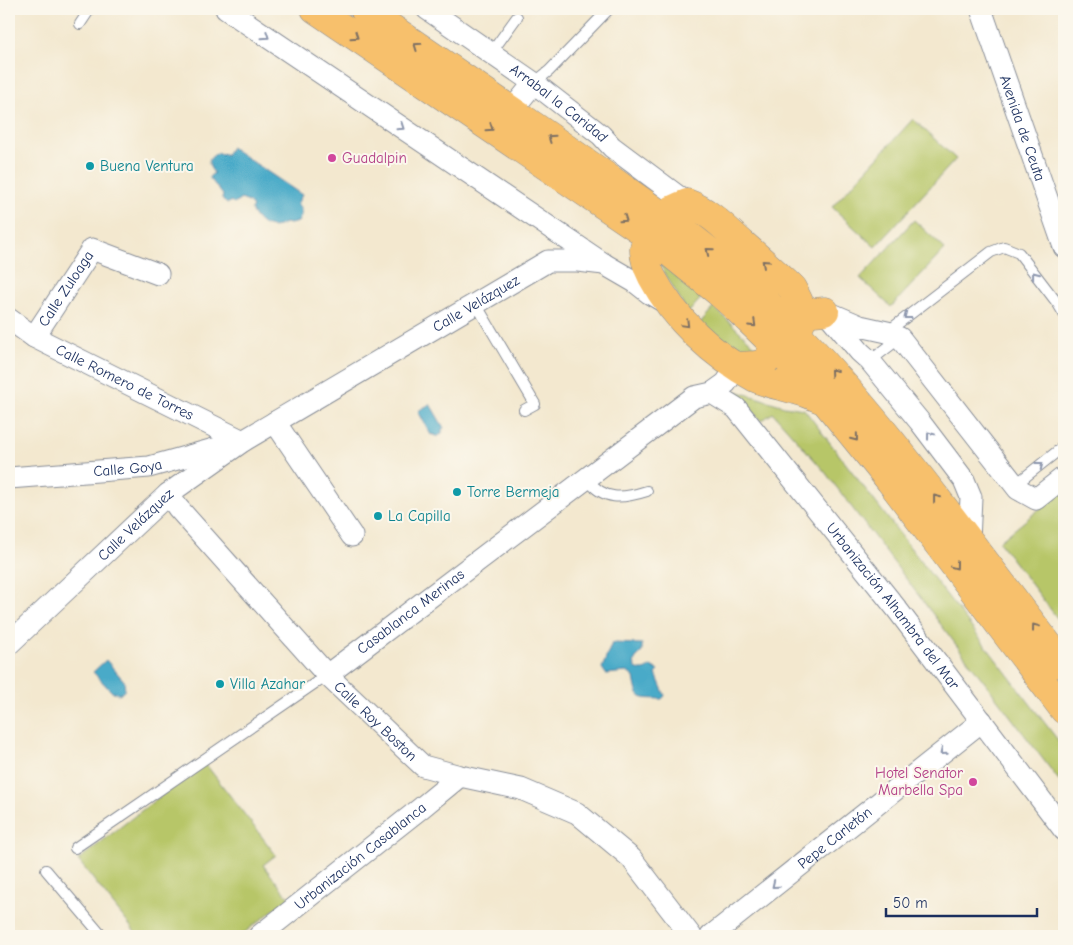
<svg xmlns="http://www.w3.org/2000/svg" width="1073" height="945" viewBox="0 0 1073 945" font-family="'Comic Neue',sans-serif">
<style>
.green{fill:#b7c668;stroke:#697a63}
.water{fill:#49aac8;stroke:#326c93}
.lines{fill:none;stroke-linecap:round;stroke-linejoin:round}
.lane-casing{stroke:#878c96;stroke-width:12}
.street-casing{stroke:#878c96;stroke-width:23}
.primary-casing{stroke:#878c96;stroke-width:29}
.lane{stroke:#fff;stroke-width:10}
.street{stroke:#fff;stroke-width:21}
.primary{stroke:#f7c06c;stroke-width:28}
.oneway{stroke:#8d97ae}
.oneway2{stroke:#7e7064}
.hotel-dot{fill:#d1479c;stroke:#fbf7ec;stroke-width:2}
.culture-dot{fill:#0f9aa8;stroke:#fbf7ec;stroke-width:2}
.labels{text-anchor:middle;stroke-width:4;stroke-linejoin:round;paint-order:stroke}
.street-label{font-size:15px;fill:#1b2f5e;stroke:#fbf7ec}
.hotel-label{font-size:15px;fill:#b23c85;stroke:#fbf7ec;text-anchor:start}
.culture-label{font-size:15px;fill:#0d838f;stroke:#fbf7ec;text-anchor:start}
</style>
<rect width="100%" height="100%" fill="#fbf7ec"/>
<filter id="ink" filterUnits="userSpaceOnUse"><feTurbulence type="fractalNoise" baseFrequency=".02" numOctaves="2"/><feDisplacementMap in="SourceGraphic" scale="10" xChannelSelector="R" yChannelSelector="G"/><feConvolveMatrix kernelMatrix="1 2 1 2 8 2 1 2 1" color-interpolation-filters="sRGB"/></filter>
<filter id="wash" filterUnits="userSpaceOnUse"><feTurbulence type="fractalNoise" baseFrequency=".0096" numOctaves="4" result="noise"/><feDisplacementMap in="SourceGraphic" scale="20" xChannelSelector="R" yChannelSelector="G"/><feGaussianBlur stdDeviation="1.12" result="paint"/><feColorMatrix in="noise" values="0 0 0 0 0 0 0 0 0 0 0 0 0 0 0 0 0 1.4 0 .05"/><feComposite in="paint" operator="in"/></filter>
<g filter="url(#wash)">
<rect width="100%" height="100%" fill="#f3e8cf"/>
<!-- green -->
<path class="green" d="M 913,119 L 956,159 L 875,247 L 832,207 Z
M 914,220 L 945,249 L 891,307 L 860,278 Z
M 659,263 L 702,297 L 688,313 Z
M 714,307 L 763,354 L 749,359 L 699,324 Z
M 736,391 L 784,406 L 804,409 L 1064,748 L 1064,787 L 825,472 L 773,413 L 761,421 L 744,401 L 732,397 Z
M 1064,489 L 1064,627 L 999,542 Z
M 204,762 L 276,855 L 263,865 L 289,898 L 240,936 L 138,936 L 78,860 Z"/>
<!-- water -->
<path class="water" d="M 231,147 L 302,195 L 297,204 C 303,210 302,215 298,222 L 290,224 L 285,223 C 270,232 257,224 251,209 L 253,207 L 249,202 L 241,199 L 234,204 L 231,201 L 227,204 L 222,199 L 223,195 L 209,177 L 214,173 C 207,164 207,159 217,153 L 226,155 Z
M 430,404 L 444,428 L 442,429 L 442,433 L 439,436 L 435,436 L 433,434 L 431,435 L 418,411 Z
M 612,643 L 642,644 L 642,652 L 636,658 L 634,663 L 636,668 C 641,671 646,671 651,666 L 659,671 L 656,674 L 665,696 L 662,699 C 638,698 638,701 634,677 L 627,672 L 606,674 L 602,668 Z
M 106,660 L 125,682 L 124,684 C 126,689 124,693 118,694 L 115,692 L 113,693 L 93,672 Z"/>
</g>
<g filter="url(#ink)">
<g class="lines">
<!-- lane casing -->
<g class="lane-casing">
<path id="lane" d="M 80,24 L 90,9
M 491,53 L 517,17
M 534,83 L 549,71 L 609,9
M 476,304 L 535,404 L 524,410
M 887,332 L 991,252 L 1004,247 L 1019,253 L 1058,304 L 1064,314
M 870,361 L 900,338
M 587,479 C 604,501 622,499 647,491
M 1015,485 L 1064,446
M 75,848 L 327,675
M 46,870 L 102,936"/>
</g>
<!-- street casing -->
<g class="street-casing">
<g id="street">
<path d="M 226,9 L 604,264 L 635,282 L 649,293 L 666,303"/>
<path id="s1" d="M 427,9 L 534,83 L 601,135 L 612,147 L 687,203"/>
<path id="s2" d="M 981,9 L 1064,247"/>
<path d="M 511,111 L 534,83"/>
<path d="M 825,311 L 860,326 L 887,332 L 900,338 L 1018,489 L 1036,499 L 1064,477"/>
<path d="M 828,314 L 860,352 L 870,361 L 920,422 L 964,480 L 971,497 L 969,541"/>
<path id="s3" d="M 9,319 L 34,337 L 243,441"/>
<path id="s4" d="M 34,337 L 92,249 L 158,274"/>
<path id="s5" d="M 712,393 L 736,408 L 896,608 L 1064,830"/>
<path d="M 275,422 L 352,536"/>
<path id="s6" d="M 9,478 L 149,467 L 228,445"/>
<path id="s7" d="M 168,494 L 178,508 L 327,675 L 423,766 L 460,776 L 521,789 L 577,813 L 631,858 L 691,936"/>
<path id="s8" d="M 9,644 L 168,494 L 243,441 L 548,261 L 578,261 L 604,264"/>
<path id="s9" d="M 327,675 L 694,397 L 712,393 L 726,383 L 737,366"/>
<path id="s10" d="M 259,936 L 421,808 L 460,776"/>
<path id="s11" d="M 711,936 L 982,721"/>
</g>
</g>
<!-- primary casing -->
<g class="primary-casing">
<path id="primary" d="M 315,9 L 649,236 L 718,292 L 736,308 L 766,337 L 824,400 L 890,481 L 1064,710
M 364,9 C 441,62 519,115 596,169 C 644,203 693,235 736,274 C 817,347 886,432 952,518 C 989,567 1027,616 1064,665
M 803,316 L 813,312 L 825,311
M 737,366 L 756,365 L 763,363 C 774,353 801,333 802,318 C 804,308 796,296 792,288 C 776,273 759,258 743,244 C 725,228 709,211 687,203 C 679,206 670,210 663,215 C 657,220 645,241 644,248 C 643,258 648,269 652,277 C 674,319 714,356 755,378 C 767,384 782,386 795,390 C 804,392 812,395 820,399"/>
</g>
<!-- lane -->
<use href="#lane" class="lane"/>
<!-- street -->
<use href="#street" class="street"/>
<!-- primary -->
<use href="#primary" class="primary"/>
</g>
<!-- one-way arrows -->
<defs><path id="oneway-chevron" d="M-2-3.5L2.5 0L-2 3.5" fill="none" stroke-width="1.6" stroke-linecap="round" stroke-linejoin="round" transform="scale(1.25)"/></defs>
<g class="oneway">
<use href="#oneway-chevron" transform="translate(266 36) rotate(34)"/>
<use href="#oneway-chevron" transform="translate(401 127) rotate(34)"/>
<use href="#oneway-chevron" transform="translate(1035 275) rotate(-128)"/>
<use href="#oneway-chevron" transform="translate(907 316) rotate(142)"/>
<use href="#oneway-chevron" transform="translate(930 435) rotate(-127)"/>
<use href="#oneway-chevron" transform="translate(1040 465) rotate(-38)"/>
<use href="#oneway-chevron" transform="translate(943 752) rotate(141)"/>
<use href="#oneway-chevron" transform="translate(775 885) rotate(141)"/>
</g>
<g class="oneway2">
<use href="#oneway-chevron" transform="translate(355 36) rotate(34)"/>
<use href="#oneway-chevron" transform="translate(417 46) rotate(-145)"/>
<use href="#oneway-chevron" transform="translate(490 128) rotate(34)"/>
<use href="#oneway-chevron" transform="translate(551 138) rotate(-145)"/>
<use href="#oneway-chevron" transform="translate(624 219) rotate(34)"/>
<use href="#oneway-chevron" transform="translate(709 251) rotate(-141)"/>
<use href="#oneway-chevron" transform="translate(765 263) rotate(-138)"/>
<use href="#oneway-chevron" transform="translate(686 324) rotate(45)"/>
<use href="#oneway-chevron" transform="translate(753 324) rotate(44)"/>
<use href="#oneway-chevron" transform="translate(833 372) rotate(-131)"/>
<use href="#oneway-chevron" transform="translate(855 438) rotate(51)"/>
<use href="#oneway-chevron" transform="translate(936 498) rotate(-128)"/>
<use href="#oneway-chevron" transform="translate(955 566) rotate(53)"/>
<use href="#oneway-chevron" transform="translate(1035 627) rotate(-127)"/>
</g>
</g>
<!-- markers -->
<g class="hotel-dot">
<circle cx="332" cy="158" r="5"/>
<circle cx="973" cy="782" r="5"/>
</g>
<g class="culture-dot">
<circle cx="90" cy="166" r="5"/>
<circle cx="457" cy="492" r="5"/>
<circle cx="378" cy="516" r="5"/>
<circle cx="220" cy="684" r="5"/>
</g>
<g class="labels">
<!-- street labels -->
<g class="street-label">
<text dy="5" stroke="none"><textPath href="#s1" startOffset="162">Arrabal la Caridad</textPath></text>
<text dy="5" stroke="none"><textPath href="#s2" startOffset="126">Avenida de Ceuta</textPath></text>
<text dy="5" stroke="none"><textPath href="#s4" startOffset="58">Calle Zuloaga</textPath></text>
<text dy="5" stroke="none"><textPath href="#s8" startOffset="581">Calle Velázquez</textPath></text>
<text dy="5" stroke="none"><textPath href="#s3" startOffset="132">Calle Romero de Torres</textPath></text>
<text dy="5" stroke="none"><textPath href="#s6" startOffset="119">Calle Goya</textPath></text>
<text dy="5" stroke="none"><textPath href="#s8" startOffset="174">Calle Velázquez</textPath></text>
<text dy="5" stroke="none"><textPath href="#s5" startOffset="281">Urbanización Alhambra del Mar</textPath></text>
<text dy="5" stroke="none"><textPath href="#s9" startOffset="105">Casablanca Merinas</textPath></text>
<text dy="5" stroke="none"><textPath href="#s7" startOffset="308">Calle Roy Boston</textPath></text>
<text dy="5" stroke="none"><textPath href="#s11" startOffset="158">Pepe Carletón</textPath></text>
<text dy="5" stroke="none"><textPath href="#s10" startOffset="129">Urbanización Casablanca</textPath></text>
</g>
<!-- hotel labels -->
<g class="hotel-label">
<text x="342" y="163">Guadalpin</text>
<text x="963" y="778" text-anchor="end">Hotel Senator<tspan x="963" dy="17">Marbella Spa</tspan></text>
</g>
<!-- culture labels -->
<g class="culture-label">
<text x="100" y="171">Buena Ventura</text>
<text x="467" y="497">Torre Bermeja</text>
<text x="388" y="521">La Capilla</text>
<text x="230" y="689">Villa Azahar</text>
</g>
</g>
<!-- margin -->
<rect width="1073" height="945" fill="none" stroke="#fbf7ec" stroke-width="30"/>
<!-- scale -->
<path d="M886 908v8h151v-8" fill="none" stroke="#1b2f5e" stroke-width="2.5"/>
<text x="893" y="908" font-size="15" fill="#1b2f5e" stroke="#fbf7ec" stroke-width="4" paint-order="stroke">50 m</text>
</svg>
